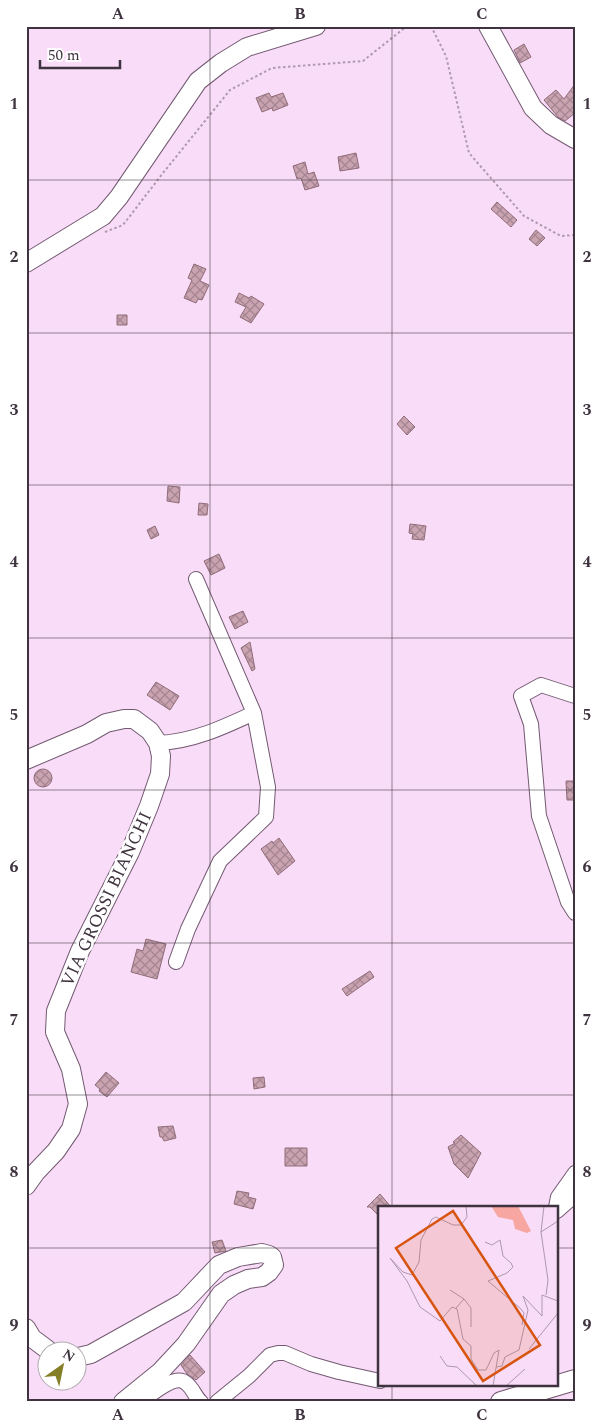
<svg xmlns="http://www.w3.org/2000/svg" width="601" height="1428" viewBox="0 0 601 1428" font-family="Spectral,serif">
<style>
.building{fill:url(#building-cross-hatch);stroke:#906c79}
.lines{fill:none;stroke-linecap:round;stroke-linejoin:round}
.minor-casing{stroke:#735a72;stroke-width:16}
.major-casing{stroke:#735a72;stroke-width:20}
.highway-casing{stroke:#735a72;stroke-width:22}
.path{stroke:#af99ae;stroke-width:2;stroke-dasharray:2.5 2.5;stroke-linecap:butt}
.minor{stroke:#fff;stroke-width:14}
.major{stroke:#fff;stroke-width:18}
.highway{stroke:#fff;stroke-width:20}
.grid{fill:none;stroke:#3e333e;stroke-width:1;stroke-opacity:0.55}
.labels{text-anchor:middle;stroke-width:5;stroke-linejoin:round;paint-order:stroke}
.street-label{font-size:18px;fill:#3e333e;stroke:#fff}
.inset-road{fill:none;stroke:#ae98ad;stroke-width:1}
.view{fill:#d75511;fill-opacity:0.15;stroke:#d75511;stroke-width:2.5}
.inset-edge{fill:none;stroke:#3e333e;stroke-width:2.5}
.neatline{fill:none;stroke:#3e333e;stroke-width:2}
.grid-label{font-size:16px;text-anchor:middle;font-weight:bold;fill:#3e333e}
</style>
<defs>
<pattern id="building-cross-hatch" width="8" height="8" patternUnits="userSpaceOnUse" patternTransform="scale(1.25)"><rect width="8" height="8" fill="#c9a3b0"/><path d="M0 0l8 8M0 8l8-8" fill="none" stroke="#a58591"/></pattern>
</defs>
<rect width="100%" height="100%" fill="#f9dcf7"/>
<!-- building -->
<path class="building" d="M 524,44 L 531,57 L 520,63 L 514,50 Z
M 575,84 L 575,113 L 565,121 L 558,117 L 544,100 L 556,90 L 564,99 Z
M 269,93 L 271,97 L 283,93 L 288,105 L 273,111 L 272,108 L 262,112 L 256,98 Z
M 356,153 L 359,168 L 340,171 L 338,157 Z
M 305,162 L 308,174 L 314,172 L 319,186 L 305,190 L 301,178 L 297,179 L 293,166 Z
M 497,202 L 517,220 L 511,227 L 491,209 Z
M 536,230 L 545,238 L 537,246 L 529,239 Z
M 194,264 L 206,269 L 200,281 L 209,285 L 202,300 L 198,299 L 196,303 L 184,298 L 192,280 L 188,278 Z
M 239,293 L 249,298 L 251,296 L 264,304 L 251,323 L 240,317 L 246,307 L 235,302 Z
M 117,315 L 127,315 L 127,325 L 117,325 Z
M 404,416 L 415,427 L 407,435 L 397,424 Z
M 168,486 L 180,487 L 179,503 L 167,501 Z
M 199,503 L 208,504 L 207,515 L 198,515 Z
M 410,524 L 426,526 L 424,540 L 412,539 L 413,534 L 409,533 Z
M 155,526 L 159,535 L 151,539 L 147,530 Z
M 219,554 L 225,568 L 211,575 L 204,561 Z
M 243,611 L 248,622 L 235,629 L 229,617 Z
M 250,642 L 255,669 L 252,671 L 241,648 Z
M 156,682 L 179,696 L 170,710 L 147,695 Z
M34 778a9 9 0 1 1 18 0a9 9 0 1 1-18 0Z
M 566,781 L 575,781 L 575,800 L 567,800 Z
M 279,838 L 295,861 L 278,875 L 261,849 L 272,841 L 273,843 Z
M 146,939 L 166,944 L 157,979 L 131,972 L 137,949 L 143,951 Z
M 370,971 L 374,977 L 347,996 L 342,989 Z
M 106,1072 L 119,1083 L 107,1097 L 99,1091 L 100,1089 L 95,1085 Z
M 264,1077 L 265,1087 L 254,1089 L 253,1078 Z
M 173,1126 L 176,1138 L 164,1141 L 162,1137 L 160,1137 L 158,1127 Z
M 461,1135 L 481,1153 L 468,1178 L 454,1164 L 448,1147 L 455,1143 L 453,1142 Z
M 285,1148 L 307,1148 L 307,1166 L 285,1166 Z
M 237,1191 L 249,1193 L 248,1197 L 256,1199 L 253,1209 L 234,1204 Z
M 380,1194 L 391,1207 L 380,1207 L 380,1217 L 370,1207 L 367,1207 Z
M 222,1240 L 226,1251 L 215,1253 L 212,1242 Z
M 190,1355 L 205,1372 L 196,1380 L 187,1374 L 181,1365 Z"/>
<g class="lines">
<!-- minor casing -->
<g class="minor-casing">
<path id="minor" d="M 575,696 L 541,685 L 521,696 L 531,724 L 539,816 L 568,902 L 575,913
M 158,743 C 192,742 224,727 254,713 L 196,579
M 176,962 L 188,929 L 220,861 L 266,817 L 268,787 L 254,713
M 556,1207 L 558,1197 L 575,1173
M 557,1211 L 575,1195
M 141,1402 C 151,1395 175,1373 186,1383 C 193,1388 195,1397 201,1402
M 217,1402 L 249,1376 L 270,1355 L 278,1353 L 285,1353 L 311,1364 L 339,1372 L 380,1381"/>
</g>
<!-- major casing -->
<g class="major-casing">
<path id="major" d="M 488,26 L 533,108 L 551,125 L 575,139
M 26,263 L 103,216 L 119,197 L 198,81 L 221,63 L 247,47 L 316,26
M 26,760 L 87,734 L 106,723 L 124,719 L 134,719 L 150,731 L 158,743 L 161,756 L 160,774 L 149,806 L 130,852 L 80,951 L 56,1011 L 55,1032 L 71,1069 L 78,1104 L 71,1129 L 56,1151 L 36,1172 L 26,1186
M 26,1328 L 32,1338 L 48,1350
M 78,1357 L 91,1354 L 184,1302 L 219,1265 L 238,1257 L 262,1253 L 269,1255 L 272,1257 L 274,1265 L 269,1272 L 262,1277 L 248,1279 L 234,1285 L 221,1294 L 186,1344 L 160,1372 L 123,1402"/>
</g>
<!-- highway casing -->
<g class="highway-casing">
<path id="highway" d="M 501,1402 L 575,1380"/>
</g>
<!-- path -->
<path class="path" d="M 431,26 L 446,56 L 469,153 L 524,216 L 561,236 L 575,235
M 105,232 L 123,225 L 163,173 L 230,90 L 272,68 L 363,61 L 407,26"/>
<!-- minor -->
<use href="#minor" class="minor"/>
<!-- major -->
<use href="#major" class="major"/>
<!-- highway -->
<use href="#highway" class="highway"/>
</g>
<!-- grid -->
<path class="grid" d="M 210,26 L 210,1402M 392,26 L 392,1207M 26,180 L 575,180M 26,333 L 575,333M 26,485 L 575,485M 26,638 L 575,638M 26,790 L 575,790M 26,943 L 575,943M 26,1095 L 575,1095M 26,1248 L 380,1248M 557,1248 L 575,1248M 392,1384 L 392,1402"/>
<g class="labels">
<!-- street labels -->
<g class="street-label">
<text transform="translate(106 899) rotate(-65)" y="6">VIA GROSSI BIANCHI</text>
</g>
</g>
<!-- overview -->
<g transform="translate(378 1206)">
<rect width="180" height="180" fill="#f9dcf7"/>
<path d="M 113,0 L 140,0 L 153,25 L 149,27 L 137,23 L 135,14 L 120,11 Z" fill="#f8a6a1"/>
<path class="inset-road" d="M 88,0 L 89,11 L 83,19 L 75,19 L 58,11 L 54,13 L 43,34 L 41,56 L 34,69 L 25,66 L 12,52 L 29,75 L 42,101 L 62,115 L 74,101 L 79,103 L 85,133 L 93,140 L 93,153 L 100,164 L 108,164 L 116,147 L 121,144 L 115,180M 163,26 L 166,0M 107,36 L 114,39 L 122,34 L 125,50 L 133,57 L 135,61 L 129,67 L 110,75 L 143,103 L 146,107 L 144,119M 72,84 L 86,93 L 78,102M 168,89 L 170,74 L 163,26 L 180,15M 86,93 L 93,102 L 93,121M 151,143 L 180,107M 62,150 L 69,160 L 79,161 L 99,180M 118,161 L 124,160 L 127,151 L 141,144 L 150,104 L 145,90 L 164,110 L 164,89 L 180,95M 128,180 L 147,163"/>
<path class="view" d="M 75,5 L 162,139 L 105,175 L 18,42 Z"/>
<rect width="180" height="180" class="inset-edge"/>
</g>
<!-- border -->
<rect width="601" height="1428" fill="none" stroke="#ffffff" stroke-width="55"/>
<!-- north arrow -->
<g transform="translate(62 1366) rotate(33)"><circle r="24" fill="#ffffff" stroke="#b2adb2"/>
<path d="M0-4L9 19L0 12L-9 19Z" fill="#847f26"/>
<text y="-8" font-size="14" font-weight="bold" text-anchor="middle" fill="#3e333e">N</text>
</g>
<!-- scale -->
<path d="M40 60v8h80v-8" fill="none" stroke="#3e333e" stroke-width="2.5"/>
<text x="48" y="60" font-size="15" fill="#3e333e" stroke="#ffffff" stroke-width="4" paint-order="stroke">50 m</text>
<rect x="28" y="28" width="546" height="1372" class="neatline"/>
<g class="grid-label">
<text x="118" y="19">A</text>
<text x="300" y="19">B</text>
<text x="482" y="19">C</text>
<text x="14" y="109">1</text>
<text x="587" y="109">1</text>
<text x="14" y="262">2</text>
<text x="587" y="262">2</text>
<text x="14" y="415">3</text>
<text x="587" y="415">3</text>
<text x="14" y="567">4</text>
<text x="587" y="567">4</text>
<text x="14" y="720">5</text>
<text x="587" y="720">5</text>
<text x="14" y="872">6</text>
<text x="587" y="872">6</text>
<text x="14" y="1025">7</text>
<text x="587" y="1025">7</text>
<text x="14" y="1177">8</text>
<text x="587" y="1177">8</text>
<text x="14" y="1330">9</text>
<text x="587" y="1330">9</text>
<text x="118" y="1420">A</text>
<text x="300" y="1420">B</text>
<text x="482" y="1420">C</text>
</g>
</svg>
